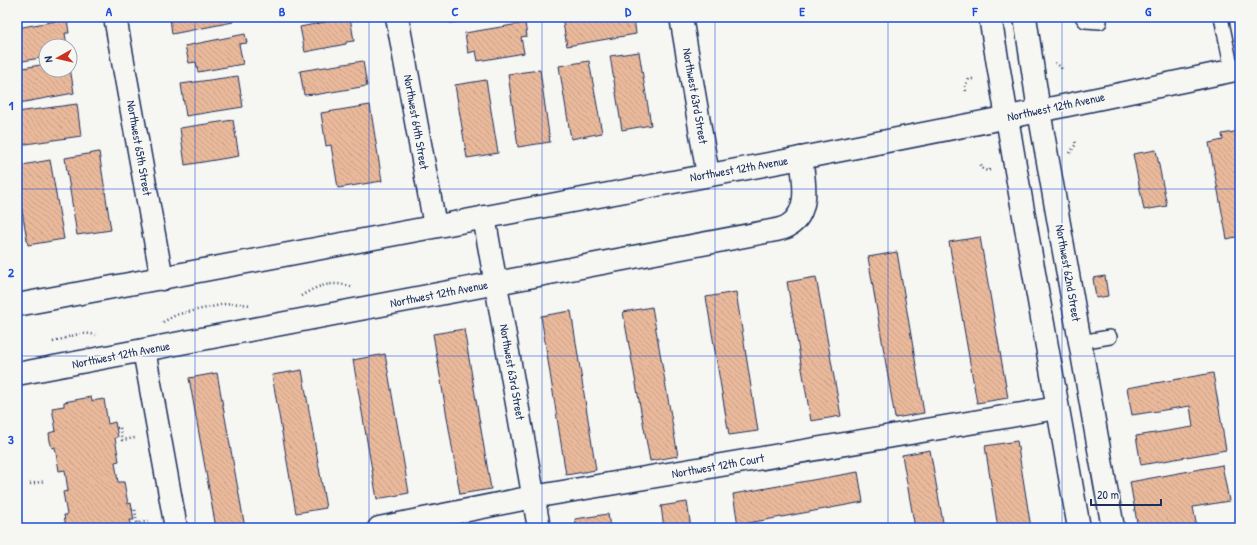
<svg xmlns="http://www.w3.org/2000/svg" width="1257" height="545" viewBox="0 0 1257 545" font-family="'Patrick Hand',sans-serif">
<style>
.building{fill:url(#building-back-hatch);stroke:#1b2f5e}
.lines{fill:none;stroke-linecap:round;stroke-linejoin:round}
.service-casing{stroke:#1b2f5e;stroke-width:16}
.minor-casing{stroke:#1b2f5e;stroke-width:25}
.secondary-casing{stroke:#1b2f5e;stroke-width:25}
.path{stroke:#1b2f5e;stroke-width:2.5;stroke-dasharray:1 3;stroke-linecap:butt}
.service{stroke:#f6f6f2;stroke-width:13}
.minor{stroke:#f6f6f2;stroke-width:22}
.secondary{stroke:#f6f6f2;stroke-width:22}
.grid{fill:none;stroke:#1d4ed8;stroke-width:1;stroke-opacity:0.55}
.labels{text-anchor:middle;stroke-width:3.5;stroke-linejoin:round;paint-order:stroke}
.street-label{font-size:12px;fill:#1b2f5e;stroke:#f6f6f2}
.neatline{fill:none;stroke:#1d4ed8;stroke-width:1.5}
.grid-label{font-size:13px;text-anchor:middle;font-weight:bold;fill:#1d4ed8}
</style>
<defs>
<pattern id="building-back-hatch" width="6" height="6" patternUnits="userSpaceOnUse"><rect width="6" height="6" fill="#eab99b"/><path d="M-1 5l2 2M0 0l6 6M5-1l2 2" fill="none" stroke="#c89f88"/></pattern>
</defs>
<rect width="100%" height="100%" fill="#f6f6f2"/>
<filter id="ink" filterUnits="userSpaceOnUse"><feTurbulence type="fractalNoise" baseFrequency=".025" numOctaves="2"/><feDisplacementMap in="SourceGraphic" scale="8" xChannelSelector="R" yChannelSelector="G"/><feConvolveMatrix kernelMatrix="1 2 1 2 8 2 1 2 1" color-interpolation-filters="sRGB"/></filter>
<g filter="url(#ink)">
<!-- building -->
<path class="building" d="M 174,17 L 232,17 L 233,22 L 172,34 L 170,18 Z
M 350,17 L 354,41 L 346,42 L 346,44 L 305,52 L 300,27 Z
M 449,17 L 494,17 L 450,23 Z
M 562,17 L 634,17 L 636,34 L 567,46 Z
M 67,19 L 69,33 L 65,33 L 67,46 L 46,46 L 46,57 L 17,62 L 17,28 Z
M 525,23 L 527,36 L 521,37 L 524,53 L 478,61 L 476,51 L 468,53 L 465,33 Z
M 245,34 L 247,43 L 239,44 L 243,64 L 198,72 L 196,62 L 189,63 L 185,46 Z
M 639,52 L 651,125 L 622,130 L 610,56 Z
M 363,61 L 367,86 L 314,95 L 314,94 L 304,95 L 300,71 Z
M 589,61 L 602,133 L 571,139 L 559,66 Z
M 46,64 L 46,70 L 70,70 L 70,67 L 74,93 L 19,103 L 17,92 L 17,69 Z
M 540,70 L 550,142 L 518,147 L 508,74 Z
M 238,76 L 243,107 L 186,116 L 181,84 Z
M 486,80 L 498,153 L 467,158 L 455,85 Z
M 77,104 L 81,136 L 19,145 L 17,128 L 17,112 Z
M 370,105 L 382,181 L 338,188 L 331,145 L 326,146 L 321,113 Z
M 233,120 L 239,156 L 185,165 L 180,128 Z
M 1240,131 L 1240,236 L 1227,239 L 1209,143 L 1223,140 L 1222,134 Z
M 1156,150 L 1167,206 L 1144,210 L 1133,154 Z
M 99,152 L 111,230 L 77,235 L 65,158 Z
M 50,160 L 64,239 L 28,245 L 20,200 L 17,200 L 17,166 Z
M 980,237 L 1008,398 L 977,403 L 949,242 Z
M 897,252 L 924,413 L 895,418 L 868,257 Z
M 1105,276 L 1108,296 L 1096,298 L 1093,278 Z
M 816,277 L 841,416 L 811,421 L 787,282 Z
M 736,292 L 758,431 L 729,435 L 706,297 Z
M 652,307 L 678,456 L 650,461 L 623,312 Z
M 571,311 L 596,470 L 566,475 L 541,316 Z
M 464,329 L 491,489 L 460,494 L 433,334 Z
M 385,354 L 409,493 L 377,499 L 353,360 Z
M 302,370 L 326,508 L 296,513 L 272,375 Z
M 217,373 L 245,528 L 216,528 L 189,378 Z
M 1213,373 L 1226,450 L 1141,465 L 1136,436 L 1193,427 L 1190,406 L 1132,415 L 1127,388 Z
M 91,397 L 92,401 L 104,399 L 108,424 L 115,422 L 118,437 L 115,438 L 119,461 L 115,462 L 118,482 L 124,482 L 128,504 L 131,503 L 134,520 L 130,520 L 132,528 L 66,528 L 64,515 L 67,515 L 63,492 L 68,491 L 65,470 L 59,471 L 55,447 L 52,448 L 50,441 L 49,433 L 56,431 L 52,408 L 64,406 L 64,402 Z
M 1017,441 L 1031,528 L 998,528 L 985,446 Z
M 930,450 L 944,528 L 915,528 L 902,455 Z
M 1222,465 L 1229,501 L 1193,507 L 1197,528 L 1138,528 L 1130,482 Z
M 858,472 L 863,502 L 738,525 L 733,494 Z
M 687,502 L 691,528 L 664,528 L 661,506 Z
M 608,514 L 610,528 L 577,528 L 575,519 Z"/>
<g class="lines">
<!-- service casing -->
<g class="service-casing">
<path id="service" d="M 1082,17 L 1085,21 L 1100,22
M 1221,17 L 1232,70
M 1080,342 L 1110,337"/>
</g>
<!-- minor casing -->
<g class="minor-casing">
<path id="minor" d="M 115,17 L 162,279
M 397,17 L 435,226
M 681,17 L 708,175
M 484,217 L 539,528
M 144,350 L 176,528
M 17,374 L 776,230 C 780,229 785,228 788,226 C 811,212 804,180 801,158
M 379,528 L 533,497 L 1057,408"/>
</g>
<!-- secondary casing -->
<g class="secondary-casing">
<path id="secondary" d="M 990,17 L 1015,165 L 1079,528
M 1025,17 L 1039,111 L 1113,528
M 17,305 L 801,158 L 1039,111 L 1240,69"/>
</g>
<!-- path -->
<path class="path" d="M 1055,63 L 1061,67 L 1062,71
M 966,91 L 965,86 L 969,79 L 973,79
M 1070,153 L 1076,144 L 1075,141
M 981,165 L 981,168 L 987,171 L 990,170
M 301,296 C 316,286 333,280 351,287
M 163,322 L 176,315 L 183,313 L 230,303 L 251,305
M 53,342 C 70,337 79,331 96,335
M 117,428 L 120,427 L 122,440 L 135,438
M 30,484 L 45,481
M 132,510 L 135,509 L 137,523 L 149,521
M 38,528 L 65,523"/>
<!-- service -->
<use href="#service" class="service"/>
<!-- minor -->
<use href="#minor" class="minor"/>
<!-- secondary -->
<use href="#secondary" class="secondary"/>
</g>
</g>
<!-- grid -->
<path class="grid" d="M 195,17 L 195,528M 369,17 L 369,528M 542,17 L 542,528M 715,17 L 715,528M 888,17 L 888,528M 1062,17 L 1062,528M 17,189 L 1240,189M 17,356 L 1240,356"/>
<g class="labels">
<!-- street labels -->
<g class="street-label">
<text transform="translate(695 96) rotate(80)" y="4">Northwest 63rd Street</text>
<text transform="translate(1056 107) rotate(-12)" y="4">Northwest 12th Avenue</text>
<text transform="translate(416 122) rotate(80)" y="4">Northwest 64th Street</text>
<text transform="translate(139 148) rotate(80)" y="4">Northwest 65th Street</text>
<text transform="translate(739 169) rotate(-10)" y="4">Northwest 12th Avenue</text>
<text transform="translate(1068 273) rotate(80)" y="4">Northwest 62nd Street</text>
<text transform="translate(439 294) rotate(-11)" y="4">Northwest 12th Avenue</text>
<text transform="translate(121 355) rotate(-11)" y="4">Northwest 12th Avenue</text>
<text transform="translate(512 372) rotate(80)" y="4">Northwest 63rd Street</text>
<text transform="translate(718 466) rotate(-10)" y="4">Northwest 12th Court</text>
</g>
</g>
<!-- margin -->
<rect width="1257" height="545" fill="none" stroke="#f6f6f2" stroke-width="44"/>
<!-- north arrow -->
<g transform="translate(58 58) rotate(262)"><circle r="19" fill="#f6f6f2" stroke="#9ea6b7"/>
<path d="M0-3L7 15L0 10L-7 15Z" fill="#c8321e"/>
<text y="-6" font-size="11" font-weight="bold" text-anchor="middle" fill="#1b2f5e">N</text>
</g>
<!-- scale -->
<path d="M1091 499v6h70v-6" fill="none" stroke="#1b2f5e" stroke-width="2"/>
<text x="1097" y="499" font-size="12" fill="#1b2f5e" stroke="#f6f6f2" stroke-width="3" paint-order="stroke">20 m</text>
<rect x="22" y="22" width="1213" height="501" class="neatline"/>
<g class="grid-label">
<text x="109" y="16">A</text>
<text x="282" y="16">B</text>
<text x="455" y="16">C</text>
<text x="628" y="16">D</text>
<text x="802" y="16">E</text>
<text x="975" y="16">F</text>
<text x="1148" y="16">G</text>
<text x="11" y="110">1</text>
<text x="11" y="277">2</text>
<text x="11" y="444">3</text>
</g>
</svg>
